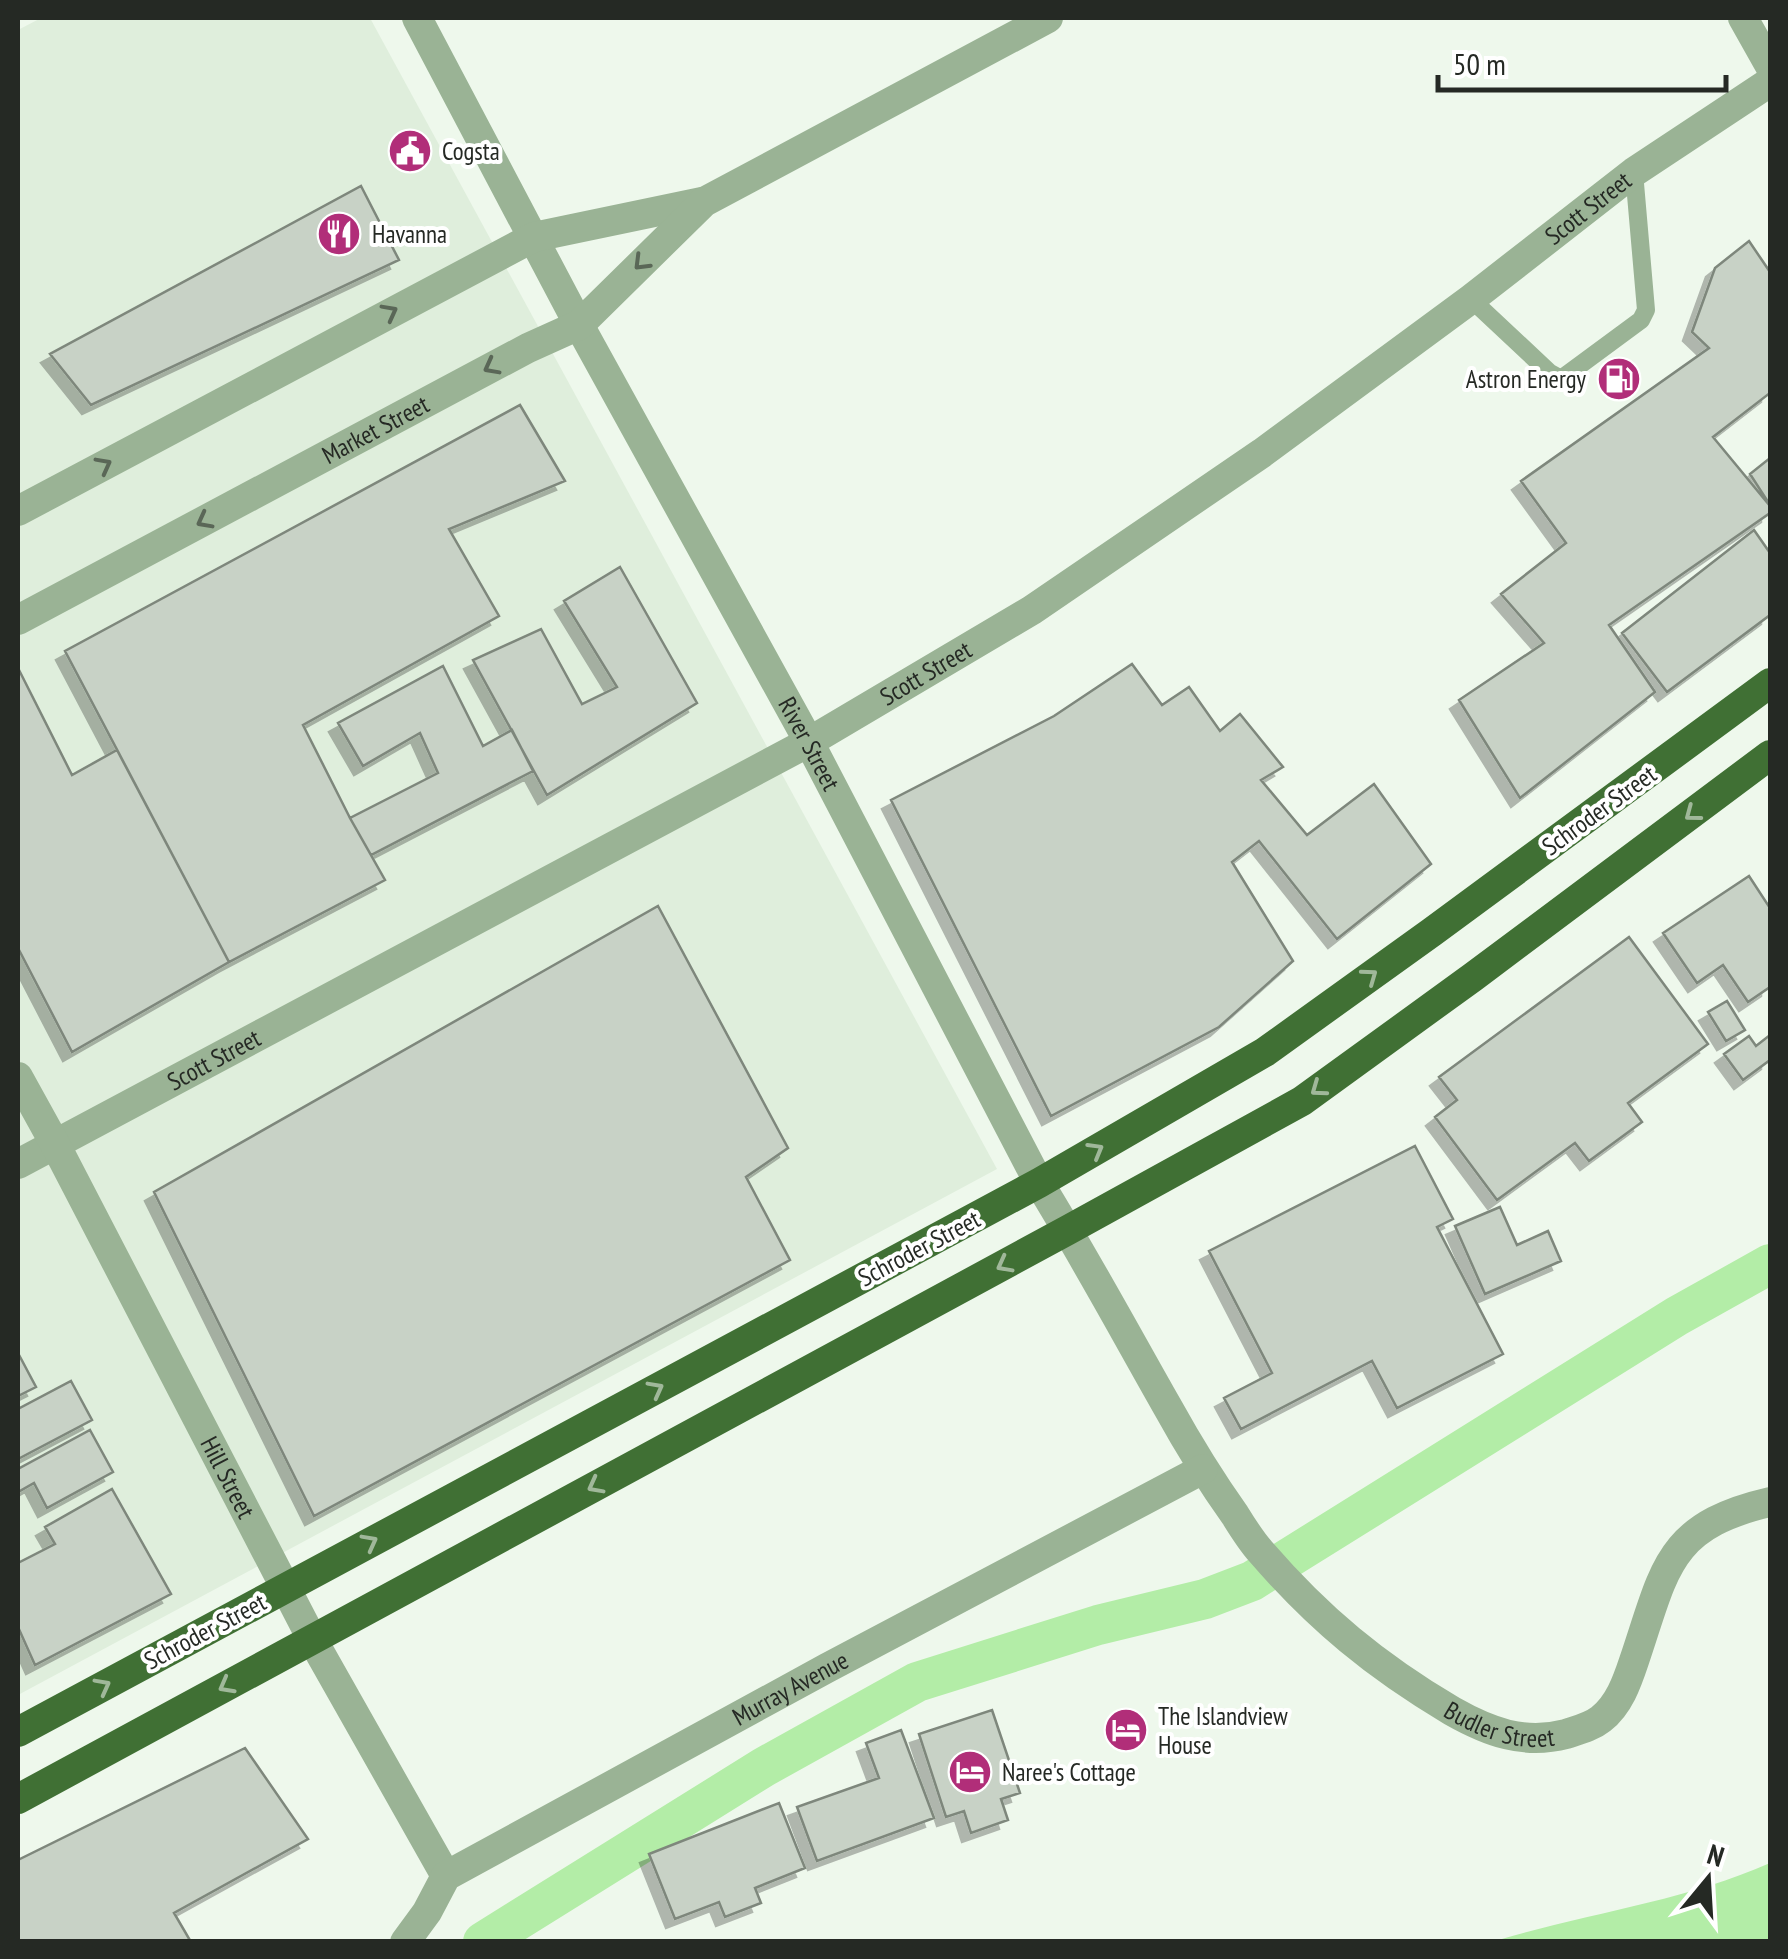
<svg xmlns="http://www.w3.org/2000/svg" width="1788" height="1959" viewBox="0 0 1788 1959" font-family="'PT Sans Narrow',sans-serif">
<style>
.built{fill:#dfeedc}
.water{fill:#b3eda7}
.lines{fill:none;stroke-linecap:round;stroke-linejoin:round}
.canal{stroke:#b3eda7;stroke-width:40}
.building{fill:#c8d2c6;stroke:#7e877c;stroke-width:2.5;filter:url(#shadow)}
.service{stroke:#9ab395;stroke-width:18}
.minor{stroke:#9ab395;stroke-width:30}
.tertiary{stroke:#9ab395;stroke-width:30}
.trunk{stroke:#407034;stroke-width:30}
.oneway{stroke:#5a6757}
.oneway2{stroke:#a0b89a}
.labels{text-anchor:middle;stroke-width:8;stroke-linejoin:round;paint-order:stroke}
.poi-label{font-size:25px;fill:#252924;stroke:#fff;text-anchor:start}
.street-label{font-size:25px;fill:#252924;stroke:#fff}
</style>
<defs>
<filter id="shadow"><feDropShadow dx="-9" dy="9" stdDeviation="0" flood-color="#0004"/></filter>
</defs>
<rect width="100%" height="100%" fill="#eef8ec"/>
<!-- built -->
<path class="built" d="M 41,18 L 370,18 L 997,1169 L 18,1695 L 18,30 Z"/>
<!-- water -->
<path class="water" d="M 1770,1863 L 1770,1941 L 1495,1941 C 1587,1913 1682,1902 1770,1863 Z"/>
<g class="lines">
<!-- canal -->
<path class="canal" d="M 483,1942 L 764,1767 L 917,1682 L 1098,1625 L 1205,1599 L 1252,1581 L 1677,1316 L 1770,1264"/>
</g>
<!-- building -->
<path class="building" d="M 361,186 L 399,260 L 91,405 L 50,354 Z
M 1749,241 L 1770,272 L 1770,393 L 1713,437 L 1770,506 L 1770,513 L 1609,625 L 1655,692 L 1520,798 L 1459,700 L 1544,643 L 1501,594 L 1566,543 L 1521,481 L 1709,348 L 1692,332 L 1715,268 Z
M 520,405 L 565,481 L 449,529 L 499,616 L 303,725 L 350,818 L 385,880 L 229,962 L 65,651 Z
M 1770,458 L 1770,505 L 1750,474 Z
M 1754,530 L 1770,553 L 1770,615 L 1667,692 L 1622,633 Z
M 620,567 L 697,703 L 547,795 L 473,660 L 541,629 L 582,704 L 617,687 L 564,601 Z
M 1132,664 L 1162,705 L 1189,687 L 1220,731 L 1240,714 L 1283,767 L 1261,780 L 1307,835 L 1374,784 L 1431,864 L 1337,939 L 1259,841 L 1232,862 L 1293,961 L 1219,1027 L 1051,1116 L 891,800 L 1054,716 Z
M 443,666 L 483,746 L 512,730 L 533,771 L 371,855 L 350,818 L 438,773 L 420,733 L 363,766 L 338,723 Z
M 18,668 L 72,775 L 117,750 L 229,962 L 72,1052 L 18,948 Z
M 1749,876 L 1770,908 L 1770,987 L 1748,1002 L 1723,965 L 1697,983 L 1663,933 Z
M 658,906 L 788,1148 L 746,1177 L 790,1260 L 314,1516 L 154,1192 Z
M 1629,937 L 1708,1044 L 1628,1103 L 1642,1122 L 1589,1161 L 1575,1143 L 1497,1200 L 1435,1117 L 1457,1100 L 1439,1077 Z
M 1727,1001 L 1745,1030 L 1726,1041 L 1708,1012 Z
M 1770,1035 L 1770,1060 L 1743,1080 L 1724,1054 L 1749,1036 L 1756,1046 Z
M 1415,1146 L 1453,1219 L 1437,1227 L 1503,1354 L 1397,1408 L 1372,1361 L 1241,1429 L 1224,1398 L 1272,1373 L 1209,1251 Z
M 1500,1207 L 1517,1245 L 1548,1231 L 1561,1261 L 1485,1294 L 1455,1226 Z
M 18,1353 L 36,1387 L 18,1396 Z
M 71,1381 L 92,1420 L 18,1459 L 18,1409 Z
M 90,1430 L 113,1472 L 47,1508 L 34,1483 L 18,1492 L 18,1469 Z
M 112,1489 L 171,1594 L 35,1665 L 18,1627 L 18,1563 L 55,1544 L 45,1527 Z
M 992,1710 L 1020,1793 L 1001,1799 L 1008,1820 L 971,1833 L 964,1811 L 946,1817 L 919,1734 Z
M 901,1730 L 934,1818 L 817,1861 L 797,1807 L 879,1778 L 866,1743 Z
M 245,1748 L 308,1839 L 174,1913 L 191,1942 L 18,1942 L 18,1860 Z
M 779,1803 L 805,1868 L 755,1888 L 761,1903 L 725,1917 L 719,1902 L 675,1919 L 649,1854 Z"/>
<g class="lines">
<!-- service -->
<path class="service" d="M 1471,299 L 1550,373 L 1561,379 L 1641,320 L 1646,310 L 1634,172"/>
<!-- minor -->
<g class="minor">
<path id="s1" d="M 417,18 L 579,325 L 809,742 L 1039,1183 C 1084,1256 1125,1332 1167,1406 C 1188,1444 1210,1480 1235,1515 C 1243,1528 1251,1541 1261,1552 C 1319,1619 1376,1666 1452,1711 C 1489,1732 1524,1745 1566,1734 C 1578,1730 1591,1727 1601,1719 C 1619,1705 1627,1682 1634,1661 C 1665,1570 1666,1526 1770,1502"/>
<path d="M 1743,18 L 1770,66"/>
<path d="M 18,511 L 534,237 L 702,202"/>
<path id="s2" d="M 18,620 L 528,348 L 579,325 L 704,202 L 1048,18"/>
<path id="s3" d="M 18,1164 L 809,742 L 1032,610 L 1262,453 L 1471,299 L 1634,172 L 1770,82"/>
<path d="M 312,1639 L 446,1876"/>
<path id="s4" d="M 405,1942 L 427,1912 L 446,1876 L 827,1668 L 1203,1469"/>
</g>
<!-- tertiary -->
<path class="tertiary" id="s5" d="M 18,1077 L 55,1144 L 312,1639"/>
<!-- trunk -->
<path class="trunk" d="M 18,1732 L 1039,1183 L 1265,1052 L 1432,932 L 1770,683
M 18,1799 L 1068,1230 L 1302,1101 L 1473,977 L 1770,755"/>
</g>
<!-- one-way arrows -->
<defs><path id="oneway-chevron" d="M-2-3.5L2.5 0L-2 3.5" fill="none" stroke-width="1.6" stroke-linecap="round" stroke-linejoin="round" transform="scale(2.5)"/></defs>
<g class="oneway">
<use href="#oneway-chevron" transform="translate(641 263) rotate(135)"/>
<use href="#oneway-chevron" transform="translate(390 312) rotate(-28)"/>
<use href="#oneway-chevron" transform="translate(491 367) rotate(152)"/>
<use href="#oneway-chevron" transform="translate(104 465) rotate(-28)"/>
<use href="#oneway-chevron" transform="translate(204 521) rotate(152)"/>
</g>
<g class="oneway2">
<use href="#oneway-chevron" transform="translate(1692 814) rotate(143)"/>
<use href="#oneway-chevron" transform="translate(1370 976) rotate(-36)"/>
<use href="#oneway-chevron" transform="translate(1318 1089) rotate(144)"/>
<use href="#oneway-chevron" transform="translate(1096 1150) rotate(-30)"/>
<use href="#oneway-chevron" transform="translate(1004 1265) rotate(152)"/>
<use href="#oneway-chevron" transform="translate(656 1389) rotate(-28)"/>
<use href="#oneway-chevron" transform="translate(595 1486) rotate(152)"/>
<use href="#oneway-chevron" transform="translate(370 1542) rotate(-28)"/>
<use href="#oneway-chevron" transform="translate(103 1686) rotate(-28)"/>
<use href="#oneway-chevron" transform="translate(226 1686) rotate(151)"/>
</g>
<!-- icons -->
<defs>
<g id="civic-disc" transform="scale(2.25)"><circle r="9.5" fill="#b12e79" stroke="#fff"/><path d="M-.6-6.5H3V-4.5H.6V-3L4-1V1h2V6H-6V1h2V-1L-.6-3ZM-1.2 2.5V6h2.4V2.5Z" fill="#fff"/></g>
<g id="restaurant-disc" transform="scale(2.25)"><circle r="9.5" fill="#b12e79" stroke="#fff"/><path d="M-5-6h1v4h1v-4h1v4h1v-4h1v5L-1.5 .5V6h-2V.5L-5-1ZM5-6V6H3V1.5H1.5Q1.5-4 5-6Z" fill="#fff"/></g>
<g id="fuel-disc" transform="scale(2.25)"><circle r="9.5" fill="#b12e79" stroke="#fff"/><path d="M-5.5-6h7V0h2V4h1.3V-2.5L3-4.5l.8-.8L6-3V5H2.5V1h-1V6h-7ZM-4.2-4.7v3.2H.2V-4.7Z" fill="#fff"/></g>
<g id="hotel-disc" transform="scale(2.25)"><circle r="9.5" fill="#b12e79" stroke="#fff"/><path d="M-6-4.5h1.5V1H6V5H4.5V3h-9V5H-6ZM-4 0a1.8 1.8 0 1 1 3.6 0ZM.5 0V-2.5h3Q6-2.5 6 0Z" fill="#fff"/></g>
</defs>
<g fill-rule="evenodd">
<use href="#civic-disc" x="410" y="151"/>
<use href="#restaurant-disc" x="339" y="234"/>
<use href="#fuel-disc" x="1619" y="379"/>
<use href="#hotel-disc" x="1126" y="1730"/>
<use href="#hotel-disc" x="970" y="1772"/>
</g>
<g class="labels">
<!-- poi labels -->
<g class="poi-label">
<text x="442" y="160">Cogsta</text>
<text x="372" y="243">Havanna</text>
<text x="1586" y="388" text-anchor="end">Astron Energy</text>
<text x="1158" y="1725">The Islandview<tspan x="1158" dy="29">House</tspan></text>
<text x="1002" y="1781">Naree's Cottage</text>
</g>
<!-- street labels -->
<g class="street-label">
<text dy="9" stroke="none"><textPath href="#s3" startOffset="1842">Scott Street</textPath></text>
<text dy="9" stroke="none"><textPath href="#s2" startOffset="405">Market Street</textPath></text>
<text dy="9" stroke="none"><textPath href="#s3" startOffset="1032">Scott Street</textPath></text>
<text dy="9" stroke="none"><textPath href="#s1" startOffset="825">River Street</textPath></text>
<text transform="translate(1599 810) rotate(-36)" y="9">Schroder Street</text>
<text dy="9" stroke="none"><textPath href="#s3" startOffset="222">Scott Street</textPath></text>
<text transform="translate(919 1248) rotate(-28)" y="9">Schroder Street</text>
<text dy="9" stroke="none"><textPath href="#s5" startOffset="452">Hill Street</textPath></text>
<text transform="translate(205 1631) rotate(-28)" y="9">Schroder Street</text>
<text dy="9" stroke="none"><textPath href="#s4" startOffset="470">Murray Avenue</textPath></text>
<text dy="9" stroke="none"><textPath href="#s1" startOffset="2052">Budler Street</textPath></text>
</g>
</g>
<!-- border -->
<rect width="1788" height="1959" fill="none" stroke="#252924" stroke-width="40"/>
<!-- north arrow -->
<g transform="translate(1708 1879) rotate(18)" stroke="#ffffff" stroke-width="8" paint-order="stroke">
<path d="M0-8L18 38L0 25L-18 38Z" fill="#252924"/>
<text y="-15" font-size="28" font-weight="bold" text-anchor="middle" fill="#252924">N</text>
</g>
<!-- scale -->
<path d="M1438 75v15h288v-15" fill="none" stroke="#252924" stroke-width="5"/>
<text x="1453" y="75" font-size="30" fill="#252924" stroke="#ffffff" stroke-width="8" paint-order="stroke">50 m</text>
</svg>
